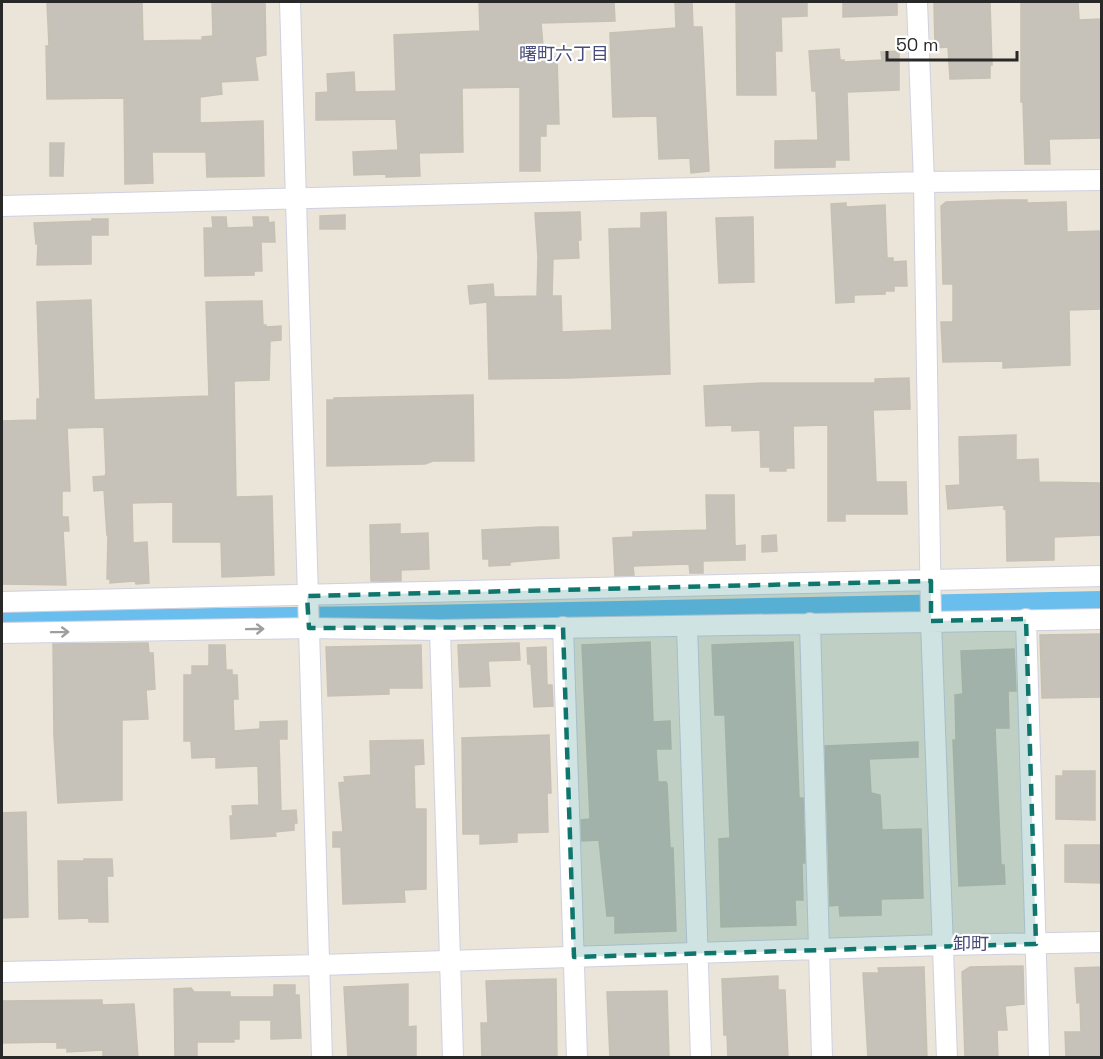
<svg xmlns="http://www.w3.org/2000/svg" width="1103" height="1059" viewBox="0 0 1103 1059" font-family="'Space Grotesk','Noto Sans JP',sans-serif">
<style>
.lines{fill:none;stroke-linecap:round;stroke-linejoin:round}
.canal{stroke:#6abeee;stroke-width:18}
.building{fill:#c6c1b9;stroke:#c6c1b3;stroke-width:1.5}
.minor-casing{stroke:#ced0e1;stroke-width:22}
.minor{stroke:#fff;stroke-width:20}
.oneway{stroke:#9e9e9e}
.marked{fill:#0f766e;fill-opacity:0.2;stroke:#0f766e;stroke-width:4.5;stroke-dasharray:12 8;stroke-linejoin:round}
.labels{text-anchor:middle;stroke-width:4.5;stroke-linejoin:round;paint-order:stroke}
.neighbourhood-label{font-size:18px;fill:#494c78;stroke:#fff}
</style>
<rect width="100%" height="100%" fill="#ebe5d9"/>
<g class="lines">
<!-- canal -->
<path class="canal" d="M 2,620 L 371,615 L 1102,600"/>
</g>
<!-- building -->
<path class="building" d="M 47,2 L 142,2 L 143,41 L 202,40 L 202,37 L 213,36 L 212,2 L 265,2 L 266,55 L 255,57 L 258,80 L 221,82 L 222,94 L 200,97 L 200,123 L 263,121 L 264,176 L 207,177 L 206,152 L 152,152 L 153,183 L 125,184 L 124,98 L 47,99 L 46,46 L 49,46 Z
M 479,2 L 614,2 L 615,21 L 541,23 L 544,57 L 557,57 L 559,124 L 546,124 L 546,136 L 540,136 L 540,171 L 520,171 L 520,87 L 462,88 L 463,152 L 419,153 L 420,176 L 386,177 L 386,174 L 354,175 L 353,152 L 398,150 L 396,119 L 316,120 L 316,93 L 328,92 L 327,74 L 354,72 L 355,92 L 396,91 L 394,35 L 480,31 Z
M 675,2 L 692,2 L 693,27 L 702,27 L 709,171 L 691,173 L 690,158 L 659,159 L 657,116 L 613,117 L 610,33 L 676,28 Z
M 736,2 L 807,2 L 807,16 L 781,17 L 782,51 L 775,51 L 776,95 L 737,95 Z
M 843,2 L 897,2 L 897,15 L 843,17 Z
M 934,2 L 990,2 L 992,65 L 990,65 L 990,78 L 950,79 L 948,47 L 935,48 Z
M 1021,2 L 1078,2 L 1079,20 L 1101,19 L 1101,138 L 1049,139 L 1050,164 L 1025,164 L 1023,102 L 1021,102 Z
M 839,49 L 840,60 L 844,60 L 844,62 L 882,60 L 881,52 L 899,51 L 899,90 L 847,92 L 849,160 L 835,160 L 835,167 L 775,168 L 775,141 L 818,140 L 816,91 L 812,91 L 809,51 Z
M 50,143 L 64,143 L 63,176 L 50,176 Z
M 1001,200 L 1027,200 L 1027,203 L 1066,202 L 1067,232 L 1101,231 L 1101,309 L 1069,310 L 1070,365 L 1003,368 L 1003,361 L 943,362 L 941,322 L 953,322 L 953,284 L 943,284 L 941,206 L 946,202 Z
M 846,203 L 846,207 L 885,205 L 887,258 L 893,258 L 893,262 L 906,261 L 907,286 L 894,286 L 894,291 L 885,291 L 885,294 L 854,295 L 854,302 L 836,303 L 831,204 Z
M 580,212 L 581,240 L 578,240 L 579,258 L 553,259 L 552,296 L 561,296 L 562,332 L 612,330 L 609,229 L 641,228 L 641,213 L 666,212 L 670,374 L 568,378 L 489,379 L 487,302 L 470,304 L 468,286 L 493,284 L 494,297 L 537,296 L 538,257 L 535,213 Z
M 345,215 L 345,229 L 320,229 L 320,216 Z
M 212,217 L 226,217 L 227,228 L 254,227 L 253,217 L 268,217 L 269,223 L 274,222 L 275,242 L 261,242 L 262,271 L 254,271 L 254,275 L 205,276 L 204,228 L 213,228 Z
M 753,217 L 754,282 L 719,283 L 716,218 Z
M 92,219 L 108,219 L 108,235 L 91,235 L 91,264 L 37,265 L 38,244 L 36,244 L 34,223 L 92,221 Z
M 91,300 L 94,400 L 209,396 L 206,302 L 262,301 L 263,325 L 266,325 L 266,327 L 281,326 L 281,340 L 270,341 L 269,380 L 234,381 L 236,497 L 272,496 L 274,575 L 222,577 L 221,542 L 173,542 L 173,502 L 132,503 L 133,543 L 147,542 L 149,583 L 136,584 L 135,581 L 110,583 L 110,579 L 107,579 L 108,535 L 107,535 L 104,490 L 94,491 L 93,477 L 105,476 L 106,473 L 104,427 L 67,428 L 70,491 L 62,491 L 62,517 L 68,517 L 69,531 L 63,531 L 66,585 L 2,584 L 2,421 L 37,420 L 37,399 L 40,399 L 37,302 Z
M 909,378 L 910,409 L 873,410 L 876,482 L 906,482 L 907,514 L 845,514 L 845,521 L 828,521 L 828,425 L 793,426 L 794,468 L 786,468 L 786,471 L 770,471 L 770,467 L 761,467 L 760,430 L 732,431 L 732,425 L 706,426 L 704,386 L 763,383 L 875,383 L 875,379 Z
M 473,395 L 474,461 L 433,461 L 425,464 L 327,466 L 327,400 L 334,400 L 334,398 Z
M 1016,435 L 1016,460 L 1038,459 L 1039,482 L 1101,483 L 1101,535 L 1054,537 L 1054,560 L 1007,561 L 1006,508 L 1004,509 L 1004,505 L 948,509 L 946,486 L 960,485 L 959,437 Z
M 706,495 L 734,495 L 735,546 L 745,545 L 745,560 L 703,561 L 703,573 L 690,573 L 689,564 L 633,566 L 634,575 L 615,576 L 613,538 L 633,537 L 633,532 L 707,530 Z
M 400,524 L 400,534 L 428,533 L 429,569 L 401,570 L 401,581 L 371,581 L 370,525 Z
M 541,527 L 558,527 L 559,558 L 510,562 L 510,565 L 489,566 L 489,559 L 483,559 L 482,530 Z
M 776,535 L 777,551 L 762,552 L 762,536 Z
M 1101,634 L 1101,697 L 1042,698 L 1040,635 Z
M 650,642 L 653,722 L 670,721 L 671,749 L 656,749 L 658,782 L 666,782 L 667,784 L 670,848 L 673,848 L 676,931 L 615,933 L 615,916 L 607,916 L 599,840 L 582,841 L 581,820 L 590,819 L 582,645 Z
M 793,642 L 799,798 L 803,798 L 805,863 L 802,863 L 803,900 L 795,900 L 796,925 L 721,927 L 719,839 L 730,838 L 725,715 L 715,715 L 712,645 Z
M 148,643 L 149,653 L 153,653 L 155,689 L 146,690 L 148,719 L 122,720 L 122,800 L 58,803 L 54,736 L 53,644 Z
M 519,643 L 520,660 L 488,661 L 490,686 L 460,687 L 458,645 Z
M 209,645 L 225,645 L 226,670 L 232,670 L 232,675 L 237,675 L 238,699 L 233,699 L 234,731 L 260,729 L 260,722 L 287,721 L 287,739 L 279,739 L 281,811 L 296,810 L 297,823 L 294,823 L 294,830 L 275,832 L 276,836 L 231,839 L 230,816 L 233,816 L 232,806 L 259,805 L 258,766 L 216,768 L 216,757 L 192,758 L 191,741 L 184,741 L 184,675 L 192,675 L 192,666 L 209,666 Z
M 421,645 L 422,688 L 389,688 L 389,694 L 328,696 L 326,647 Z
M 546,647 L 547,685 L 552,685 L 553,706 L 534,707 L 531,664 L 528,664 L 527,648 Z
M 1014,649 L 1016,691 L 1008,691 L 1009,728 L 995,728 L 1001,865 L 1004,865 L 1005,884 L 959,886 L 953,740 L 956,740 L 955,695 L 963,694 L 961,651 Z
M 549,735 L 551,793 L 547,793 L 548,832 L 517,833 L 517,842 L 480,844 L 480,834 L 463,834 L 462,738 Z
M 423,740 L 424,764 L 414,765 L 415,809 L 426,809 L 426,889 L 404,890 L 405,902 L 343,904 L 341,847 L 333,847 L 333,832 L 343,832 L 339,783 L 345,782 L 344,777 L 371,775 L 370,741 Z
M 918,742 L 918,757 L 869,759 L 871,793 L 880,795 L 882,830 L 921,829 L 923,898 L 881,899 L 881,915 L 840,916 L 839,905 L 830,906 L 825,746 Z
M 1063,771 L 1095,771 L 1095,820 L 1056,819 L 1056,776 L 1063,776 Z
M 26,812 L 28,917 L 2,918 L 2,813 Z
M 1065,845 L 1101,845 L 1101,883 L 1065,882 Z
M 84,859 L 112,859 L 113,876 L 107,876 L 108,922 L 89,922 L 89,918 L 59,919 L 58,861 L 84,861 Z
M 1023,966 L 1024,1004 L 1005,1006 L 1007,1030 L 997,1030 L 998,1058 L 965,1058 L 962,972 L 970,967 Z
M 924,967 L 927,1058 L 868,1058 L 863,973 L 879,973 L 878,968 Z
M 1101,967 L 1101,1058 L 1066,1058 L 1065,1032 L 1081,1032 L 1080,1002 L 1077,1003 L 1075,968 Z
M 778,976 L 778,990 L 785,990 L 788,1058 L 728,1058 L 727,1035 L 724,1035 L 722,979 Z
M 556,979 L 557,1058 L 482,1058 L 481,1023 L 488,1023 L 486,981 Z
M 408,984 L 408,1027 L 416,1026 L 416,1058 L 348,1058 L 344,987 Z
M 274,985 L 295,985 L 295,995 L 299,995 L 301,1038 L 271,1039 L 271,1020 L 239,1020 L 239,1039 L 234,1039 L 234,1042 L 197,1042 L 197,1058 L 175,1058 L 174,989 L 191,988 L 194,992 L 230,992 L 230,997 L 274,997 Z
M 667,991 L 669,1058 L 610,1058 L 607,992 Z
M 102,1000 L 102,1005 L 134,1004 L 138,1058 L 103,1058 L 103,1050 L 67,1052 L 67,1048 L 57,1048 L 57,1042 L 2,1043 L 2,1001 Z"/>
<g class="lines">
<!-- minor casing -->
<g class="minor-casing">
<path id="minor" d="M 290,2 L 322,1058
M 917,2 L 924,182 L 931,621 L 947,1058
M 2,206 L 924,182 L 1102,180
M 2,602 L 1102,576
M 1026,619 L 1039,1058
M 810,623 L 822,1058
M 687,626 L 701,1058
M 563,627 L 577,1058
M 440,630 L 453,1058
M 2,633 L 309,628 L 440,630 L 1102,619
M 2,972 L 320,965 L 944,945 L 1102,942"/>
</g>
<!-- minor -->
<use href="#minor" class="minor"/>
</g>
<!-- one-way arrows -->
<defs><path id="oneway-shaft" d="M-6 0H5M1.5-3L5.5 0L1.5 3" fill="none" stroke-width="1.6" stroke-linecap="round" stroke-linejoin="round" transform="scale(1.5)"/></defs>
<g class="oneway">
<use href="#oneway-shaft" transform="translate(255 629) rotate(-1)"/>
<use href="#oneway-shaft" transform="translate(60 632) rotate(-1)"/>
</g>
<!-- marked area -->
<path class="marked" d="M 931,581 L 931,621 L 1026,619 L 1036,944 L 574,957 L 563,627 L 309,628 L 307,596 Z"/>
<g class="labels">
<!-- neighbourhood labels -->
<g class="neighbourhood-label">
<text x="564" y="60">曙町六丁目</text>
<text x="971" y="950">卸町</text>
</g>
</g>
<!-- border -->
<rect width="1103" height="1059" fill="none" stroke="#282828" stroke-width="6"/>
<!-- scale -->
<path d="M887 51v9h130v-9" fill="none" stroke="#282828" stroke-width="3"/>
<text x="896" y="51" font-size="18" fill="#282828" stroke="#ffffff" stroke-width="4.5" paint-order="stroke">50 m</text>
</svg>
